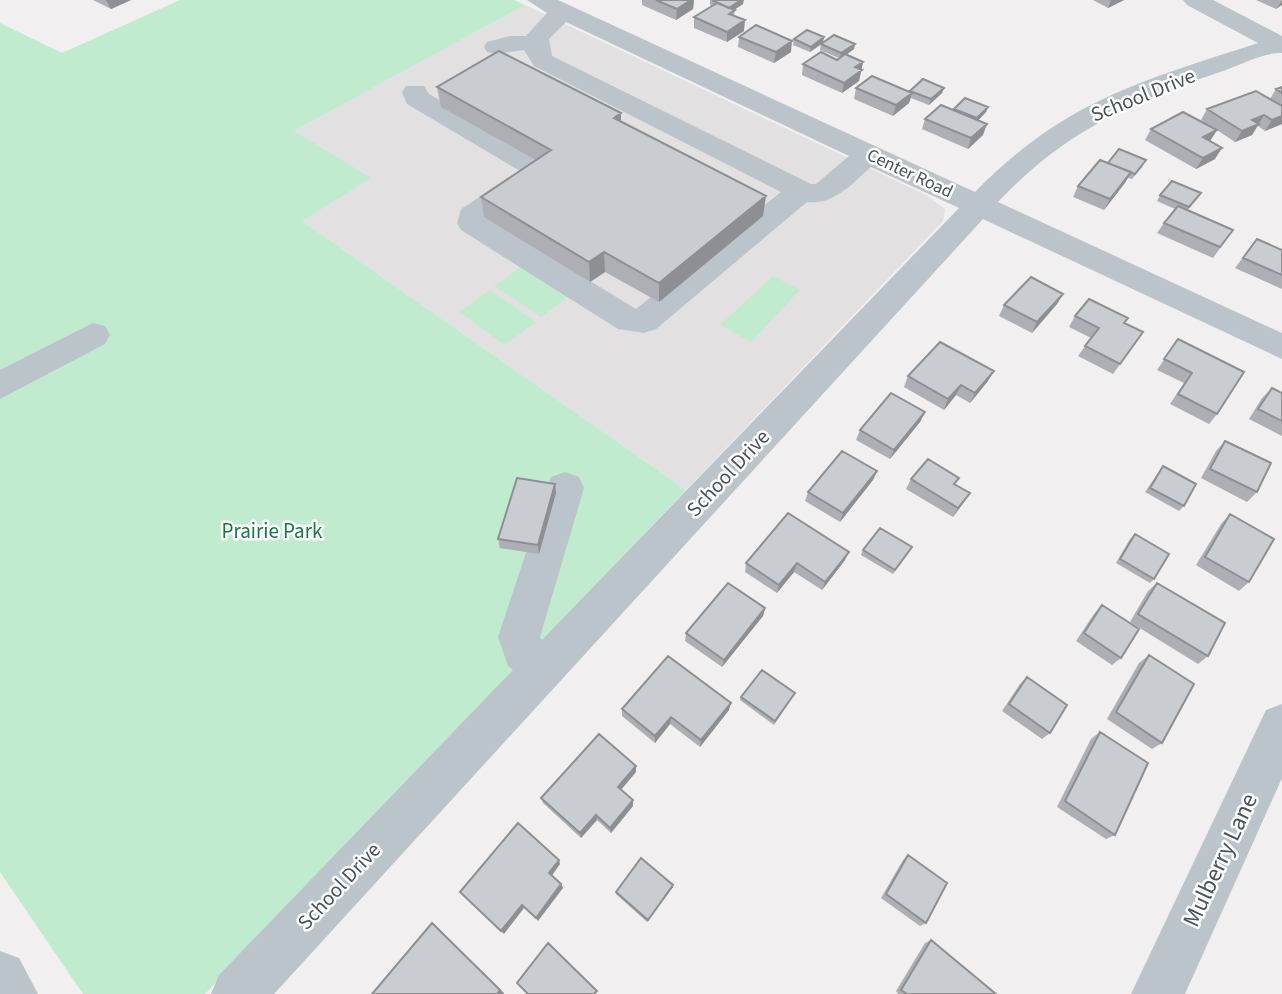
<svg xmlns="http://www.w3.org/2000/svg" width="1282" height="994" viewBox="0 0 1282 994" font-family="'Source Sans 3',sans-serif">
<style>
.education{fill:#e2e0e0}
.green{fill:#c1ebcf}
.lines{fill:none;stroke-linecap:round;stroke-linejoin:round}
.minor{fill:#bbc4ca;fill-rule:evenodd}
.wall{fill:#adafb4}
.shaded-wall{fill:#8d8f92}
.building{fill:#c9ccd1;stroke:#8d8f92;stroke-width:2}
.labels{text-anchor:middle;stroke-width:5;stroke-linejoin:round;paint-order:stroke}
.far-street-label{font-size:18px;fill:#48535b;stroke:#fff}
.street-label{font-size:21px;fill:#48535b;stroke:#fff}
.park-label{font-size:21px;fill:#1e7647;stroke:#fff}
.near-street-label{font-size:24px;fill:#48535b;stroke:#fff}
</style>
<rect width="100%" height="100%" fill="#f1efef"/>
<!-- education -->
<path class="education" d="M 525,5 L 926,195 L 945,209 L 943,221 L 686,490 L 302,221 L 294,131 Z"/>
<!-- green -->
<path class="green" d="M 180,0 L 514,0 L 525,5 L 294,131 L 371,178 L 302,221 L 686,490 L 205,994 L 83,994 L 0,872 L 0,23 L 62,53 Z
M 527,263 L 574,292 L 541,317 L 494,286 Z
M 773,276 L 800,290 L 751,342 L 720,325 Z
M 490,290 L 536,322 L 505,345 L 459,312 Z"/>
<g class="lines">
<!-- minor -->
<path class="minor" d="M 527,0 L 558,0 L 975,192 C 1064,101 1141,81 1258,43 L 1187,5 L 1183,0 L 1213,0 L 1282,36 L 1282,53 C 1266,52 1242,64 1226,70 C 1134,100 1065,131 998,202 L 1282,333 L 1282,359 L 983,219 L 274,994 L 211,994 L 219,975 L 513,670 L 508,666 L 498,637 L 551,477 L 565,472 L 579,477 L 584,488 L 540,637 L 542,640 L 959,208 L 871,167 C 851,184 835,205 807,202 L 656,329 L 644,333 L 618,329 L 461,230 L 457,223 L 461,209 L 520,171 L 407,104 L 402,92 L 406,86 L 424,86 L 429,94 L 548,163 L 552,169 L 541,183 L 488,219 L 636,309 L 781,192 L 534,66 L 524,50 L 496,54 L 487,52 L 484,47 L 487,42 L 510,36 L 526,36 L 547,13 ZM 566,22 L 849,156 L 816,184 L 811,184 L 552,56 L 549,39 Z
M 93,323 L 105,326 L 110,335 L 105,344 L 0,399 L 0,370 Z
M 1282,704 L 1282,778 L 1185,994 L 1131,994 L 1266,710 Z
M 0,951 L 19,958 L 38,994 L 0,994 Z"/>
</g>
<!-- wall -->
<path class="wall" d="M 93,0 L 131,0 L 111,9 Z
M 642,0 L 694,0 L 693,9 L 676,20 L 642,5 Z
M 710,0 L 743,4 L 734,10 L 735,10 L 734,16 L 744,31 L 727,42 L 694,28 L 694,17 L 712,6 L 710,5 Z
M 1093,0 L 1124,0 L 1108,8 Z
M 1256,0 L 1282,0 L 1276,9 Z
M 739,37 L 791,52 L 774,63 L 738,47 Z
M 794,39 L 823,43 L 855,44 L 854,49 L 846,55 L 863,62 L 859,81 L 842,93 L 802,75 L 803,64 L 837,60 L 839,58 L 820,50 L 821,44 L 810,52 L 793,45 Z
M 437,87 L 621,122 L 763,216 L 659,302 L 605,272 L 590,282 L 484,217 L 481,197 L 536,160 L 441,107 Z
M 1282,87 L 1282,124 L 1265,131 L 1258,126 L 1252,135 L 1235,142 L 1217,130 L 1210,141 L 1215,159 L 1196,169 L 1145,140 L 1151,129 L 1212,127 L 1201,120 L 1207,109 L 1270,99 L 1276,89 Z
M 856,88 L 910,92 L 942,93 L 929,105 L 911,98 L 909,103 L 893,116 L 854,99 Z
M 988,107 L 986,112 L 978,120 L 983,135 L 968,149 L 922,129 L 925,119 L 954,110 L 954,109 Z
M 1108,163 L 1143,166 L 1132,179 L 1128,178 L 1104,210 L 1073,197 L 1078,186 Z
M 1201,193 L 1188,210 L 1233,230 L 1213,258 L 1157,233 L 1164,223 L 1175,209 L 1157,201 L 1160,195 Z
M 1257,239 L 1282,250 L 1282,289 L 1235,268 Z
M 1063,294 L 1057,304 L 1032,333 L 999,316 L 1004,305 Z
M 1075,316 L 1125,323 L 1136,342 L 1113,374 L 1078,356 L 1091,338 L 1069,327 Z
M 1178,339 L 1217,414 L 1209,424 L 1170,404 L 1184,383 L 1157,370 Z
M 908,376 L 988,381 L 970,403 L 956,395 L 944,410 L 904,387 Z
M 1272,388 L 1282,393 L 1282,436 L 1249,419 L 1262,398 Z
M 925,412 L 920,422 L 890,459 L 856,440 L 860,430 Z
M 1225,441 L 1257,492 L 1247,502 L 1201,478 L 1216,451 Z
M 1163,466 L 1184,506 L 1179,511 L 1145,492 Z
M 877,471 L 873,480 L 840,522 L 805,501 L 808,492 Z
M 911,479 L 964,502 L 953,517 L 906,489 Z
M 556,493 L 539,554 L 500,548 L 498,539 Z
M 1230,514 L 1249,582 L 1239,591 L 1196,565 L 1221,524 Z
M 1135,534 L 1154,579 L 1150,583 L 1116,563 L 1130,539 Z
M 912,547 L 893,574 L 861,555 L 863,550 Z
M 845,560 L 822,590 L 794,572 L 777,593 L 745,572 L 746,563 Z
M 1157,583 L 1208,656 L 1198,664 L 1130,622 L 1148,591 Z
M 1102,605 L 1121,658 L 1112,665 L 1076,641 L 1094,614 Z
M 765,608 L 763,616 L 722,667 L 685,641 L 686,633 Z
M 1149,655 L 1162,743 L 1152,749 L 1107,719 L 1139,663 Z
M 1027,677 L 1050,733 L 1042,739 L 1002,711 L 1020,684 Z
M 795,693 L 774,725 L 740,700 L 741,697 Z
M 622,709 L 729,710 L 700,747 L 670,724 L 655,743 L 622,716 Z
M 1100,732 L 1115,835 L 1106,839 L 1057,807 L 1091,739 Z
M 636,772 L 621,790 L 633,806 L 611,833 L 597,820 L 581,838 L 543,803 L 541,798 Z
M 908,855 L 926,923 L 920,926 L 881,898 L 903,860 Z
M 673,885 L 673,887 L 647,922 L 616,894 L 616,892 Z
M 931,940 L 996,994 L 898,994 L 896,991 L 925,943 Z"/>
<!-- shaded-wall -->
<path class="shaded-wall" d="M 106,0 L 131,0 L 111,9 Z
M 691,0 L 694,0 L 693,9 L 676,20 L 677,9 Z
M 741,0 L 744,0 L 743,4 L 729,13 L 729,8 Z
M 1111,0 L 1124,0 L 1108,8 Z
M 1282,0 L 1282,5 L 1276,9 Z
M 745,20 L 744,31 L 727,42 L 727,32 Z
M 824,37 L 823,43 L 810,52 L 811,47 Z
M 792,41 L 791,52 L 774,63 L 776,52 Z
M 855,44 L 854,49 L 840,59 L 841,53 Z
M 863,62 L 859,81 L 842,93 L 844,83 L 855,67 Z
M 944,88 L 942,93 L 929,105 L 931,99 Z
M 912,93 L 909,103 L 893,116 L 896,105 Z
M 988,107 L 986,112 L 975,124 L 977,118 Z
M 621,113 L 621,134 L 614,118 Z
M 1264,115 L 1252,135 L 1235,142 L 1242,131 L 1252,120 Z
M 1282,116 L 1282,124 L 1265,131 L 1272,120 Z
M 987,124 L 983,135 L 968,149 L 971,138 Z
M 1217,130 L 1210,141 L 1203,137 Z
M 1222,148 L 1215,159 L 1196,169 L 1203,158 Z
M 1131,172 L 1125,183 L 1104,210 L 1110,199 Z
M 766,196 L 763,216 L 659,302 L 659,283 Z
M 604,252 L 605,272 L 590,282 L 589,262 Z
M 1063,294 L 1057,304 L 1032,333 L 1037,322 Z
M 994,371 L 988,381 L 970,403 L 975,393 Z
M 961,385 L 956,395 L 944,410 L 948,399 Z
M 925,412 L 920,422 L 890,459 L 894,450 Z
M 877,471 L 873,480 L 840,522 L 843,513 Z
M 555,484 L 556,493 L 539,554 L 538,545 Z
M 970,493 L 964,502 L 953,517 L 958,508 Z
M 849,552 L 845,560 L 822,590 L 825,582 Z
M 797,563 L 794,572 L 777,593 L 779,585 Z
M 765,608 L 763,616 L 722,667 L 724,660 Z
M 731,703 L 729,710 L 700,747 L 701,740 Z
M 671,717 L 670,724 L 655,743 L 655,736 Z
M 636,766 L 636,772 L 618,793 L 618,787 Z
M 633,800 L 633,806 L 611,833 L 610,828 Z
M 596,815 L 597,820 L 581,838 L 580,833 Z
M 559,860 L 560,864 L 551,877 L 549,873 Z
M 561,884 L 563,888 L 538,921 L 536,918 Z
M 673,885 L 673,887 L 647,922 L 648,920 Z
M 522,905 L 524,908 L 504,934 L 501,931 Z
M 432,923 L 438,928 L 504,993 L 504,994 L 497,994 Z"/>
<!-- building -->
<path class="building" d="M 656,0 L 691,0 L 677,9 Z
M 712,0 L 741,0 L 729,8 Z
M 717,3 L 735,10 L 729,14 L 745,20 L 727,32 L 694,17 Z
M 756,25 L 792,41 L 776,52 L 739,37 Z
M 807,30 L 824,37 L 811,47 L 794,39 Z
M 834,35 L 855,44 L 841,53 L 821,44 Z
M 499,51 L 621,113 L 614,118 L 766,196 L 659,283 L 604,252 L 589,262 L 481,197 L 551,150 L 437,87 Z
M 821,52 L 837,60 L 845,54 L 863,62 L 855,67 L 862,70 L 844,83 L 803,64 Z
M 872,76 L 912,93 L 896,105 L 856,88 Z
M 923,79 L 944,88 L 931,99 L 910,91 Z
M 1282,87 L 1282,93 L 1276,89 Z
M 1256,91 L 1282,106 L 1282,116 L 1272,120 L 1264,115 L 1252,120 L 1259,124 L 1242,131 L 1207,109 Z
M 965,98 L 988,107 L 977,118 L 954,109 Z
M 941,105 L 987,124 L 971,138 L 925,119 Z
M 1183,112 L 1217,130 L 1203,137 L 1222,148 L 1203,158 L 1151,129 Z
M 1119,149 L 1146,160 L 1135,174 L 1108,163 Z
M 1100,160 L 1131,172 L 1110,199 L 1078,186 Z
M 1172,181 L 1201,193 L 1189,207 L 1160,195 Z
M 1178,206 L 1233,230 L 1220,247 L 1164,223 Z
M 1257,239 L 1282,250 L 1282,275 L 1243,258 Z
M 1031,277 L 1063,294 L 1037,322 L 1004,305 Z
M 1089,299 L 1128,318 L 1124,323 L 1143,332 L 1120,364 L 1085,346 L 1099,328 L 1075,316 Z
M 1178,339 L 1244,372 L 1217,414 L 1178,394 L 1192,373 L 1164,359 Z
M 940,342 L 994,371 L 975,393 L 961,385 L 948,399 L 908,376 Z
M 1272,388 L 1282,393 L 1282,421 L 1258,409 Z
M 891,393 L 925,412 L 894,450 L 860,430 Z
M 1225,441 L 1271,463 L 1257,492 L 1210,469 Z
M 842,451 L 877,471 L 843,513 L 808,492 Z
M 928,459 L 959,478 L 954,484 L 970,493 L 958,508 L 911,479 Z
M 1163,466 L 1196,484 L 1184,506 L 1150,488 Z
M 517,478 L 555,484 L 538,545 L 498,539 Z
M 788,513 L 849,552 L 825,582 L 797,563 L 779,585 L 746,563 Z
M 1230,514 L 1274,539 L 1249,582 L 1205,557 Z
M 880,528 L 912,547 L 895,570 L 863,550 Z
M 1135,534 L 1169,554 L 1154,579 L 1120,559 Z
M 728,583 L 765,608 L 724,660 L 686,633 Z
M 1157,583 L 1225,623 L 1208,656 L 1138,614 Z
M 1102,605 L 1139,629 L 1121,658 L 1084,633 Z
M 1149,655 L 1194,684 L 1162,743 L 1116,712 Z
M 668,656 L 731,703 L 701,740 L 671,717 L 655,736 L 622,709 Z
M 762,670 L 795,693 L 775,721 L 741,697 Z
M 1027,677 L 1067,705 L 1050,733 L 1009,704 Z
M 1100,732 L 1148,763 L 1115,835 L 1065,801 Z
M 599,734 L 636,766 L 618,787 L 633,800 L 610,828 L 596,815 L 580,833 L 541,798 Z
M 518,823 L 559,860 L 549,873 L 561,884 L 536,918 L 522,905 L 501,931 L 460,892 Z
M 908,855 L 947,883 L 926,923 L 886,894 Z
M 641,858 L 673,885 L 648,920 L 616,892 Z
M 432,923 L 500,990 L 497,994 L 372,994 Z
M 931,940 L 996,994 L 907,994 L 901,990 Z
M 548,943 L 597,991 L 594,994 L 528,994 L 517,983 Z"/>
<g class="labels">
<!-- far-street labels -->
<g class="far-street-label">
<text transform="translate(910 173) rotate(25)" y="6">Center Road</text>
</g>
<!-- street labels -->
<g class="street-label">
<text transform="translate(1143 95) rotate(-22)" y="7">School Drive</text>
<text transform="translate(728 473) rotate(-47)" y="7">School Drive</text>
<text transform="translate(339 886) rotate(-47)" y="7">School Drive</text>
</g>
<!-- park labels -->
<g class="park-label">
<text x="272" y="538">Prairie Park</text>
</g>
<!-- near-street labels -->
<g class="near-street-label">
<text transform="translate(1220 860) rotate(-65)" y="8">Mulberry Lane</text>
</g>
</g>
</svg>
